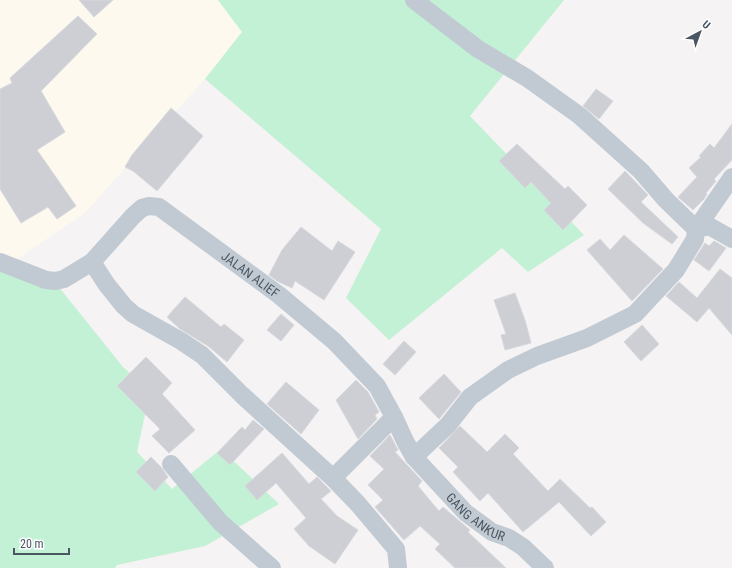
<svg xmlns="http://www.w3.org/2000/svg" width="732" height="568" viewBox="0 0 732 568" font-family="'Roboto Condensed',sans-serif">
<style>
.commercial{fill:#fdf9ef}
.green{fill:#c3f1d5}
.building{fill:#cdcfd5;stroke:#d7d9de}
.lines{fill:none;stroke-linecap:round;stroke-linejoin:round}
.street{stroke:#c1cad2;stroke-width:18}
.labels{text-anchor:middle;stroke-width:3;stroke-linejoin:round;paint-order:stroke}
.street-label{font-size:13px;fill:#4a5661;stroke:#fff}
</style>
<rect width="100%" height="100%" fill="#f5f3f3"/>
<!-- commercial -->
<path class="commercial" d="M 0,0 L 218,0 L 242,32 L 205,79 L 85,213 L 10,264 L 0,259 Z"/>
<!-- green -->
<path class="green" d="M 218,0 L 564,0 L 470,116 L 584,235 L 528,272 L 502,248 L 389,340 L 346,298 L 381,229 L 205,79 L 242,32 Z
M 0,259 L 58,286 L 123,367 L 150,391 L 137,452 L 172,489 L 221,449 L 279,504 L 205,546 L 117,565 L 115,568 L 0,568 Z"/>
<!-- building -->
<path class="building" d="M 79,0 L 113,0 L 94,17 Z
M 78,16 L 97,34 L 41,91 L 65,132 L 37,150 L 76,206 L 57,219 L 48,207 L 21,223 L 0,189 L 0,89 L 12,83 L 10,78 Z
M 596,89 L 613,101 L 599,119 L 583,106 Z
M 171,108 L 203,136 L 157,191 L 133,171 L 125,167 L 132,155 Z
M 732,124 L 732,160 L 714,179 L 716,181 L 706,193 L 707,194 L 704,199 L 693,210 L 678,197 L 697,177 L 689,168 L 701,157 L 699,156 L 710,144 L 714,148 Z
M 517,144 L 565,189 L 568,186 L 587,205 L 563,230 L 544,210 L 551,203 L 531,182 L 525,188 L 499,161 Z
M 625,171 L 648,195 L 641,202 L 678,237 L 672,244 L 643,223 L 608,189 Z
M 301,227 L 332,251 L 338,241 L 355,252 L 324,300 L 295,281 L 292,288 L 277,281 L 269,275 L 282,250 Z
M 624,235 L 663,269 L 632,301 L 587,250 L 600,239 L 610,250 Z
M 714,241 L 726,248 L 709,271 L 694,260 L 705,243 L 709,246 Z
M 720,269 L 732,278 L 732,335 L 709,308 L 697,322 L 666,296 L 679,282 L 697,298 Z
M 515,293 L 525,320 L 531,343 L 505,350 L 501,335 L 506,334 L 494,300 Z
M 185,297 L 221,327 L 224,324 L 244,340 L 227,362 L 208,346 L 180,329 L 167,317 Z
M 281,314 L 294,325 L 281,341 L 267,330 Z
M 642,325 L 659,344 L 641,361 L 624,342 Z
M 404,341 L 416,352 L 395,375 L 383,364 Z
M 146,357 L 172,383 L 162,394 L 195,430 L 169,453 L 152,436 L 160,429 L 117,386 Z
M 444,374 L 461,392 L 439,419 L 419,398 Z
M 356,380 L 368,392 L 379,412 L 375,415 L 377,419 L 358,439 L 336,400 Z
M 286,382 L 319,410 L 301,434 L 267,404 Z
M 253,420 L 264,429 L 230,465 L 217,453 L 242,427 L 245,430 Z
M 460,426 L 487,452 L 505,434 L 519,448 L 513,454 L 548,491 L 560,479 L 590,508 L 592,507 L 606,522 L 591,536 L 559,502 L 523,532 L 488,493 L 480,501 L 453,472 L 458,467 L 439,448 Z
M 390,435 L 398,450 L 395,452 L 422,481 L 418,486 L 439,511 L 443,507 L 470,530 L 468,532 L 506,568 L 455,568 L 435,549 L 440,544 L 420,526 L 404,540 L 375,507 L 383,500 L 368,485 L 384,469 L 370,456 Z
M 282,453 L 309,484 L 317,477 L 331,491 L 321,499 L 337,516 L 358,530 L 335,564 L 309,546 L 294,529 L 306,518 L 276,483 L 257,500 L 245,486 Z
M 151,457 L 161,467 L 168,477 L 155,491 L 136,472 Z"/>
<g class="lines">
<!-- street -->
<g class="street">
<path d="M 414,0 L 478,49 L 527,78 L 580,116 L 641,171 L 666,200 L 696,229"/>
<path d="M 696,229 L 709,226 L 732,239"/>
<path id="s1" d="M 0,262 L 46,280 L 55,281 L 64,279 L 92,262 L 133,216 L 142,208 L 149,206 L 159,207 L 279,295 L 334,341 L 377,386 L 394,417 L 405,441 L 414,457 L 466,513 L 492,532 L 509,538 L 523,547 L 545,568"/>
<path d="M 92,262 L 107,285 L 124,306 L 133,314 L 181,341 L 202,355 L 242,395 L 333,478 L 358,504 L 396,549 L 398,568"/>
<path d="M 414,457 L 448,425 L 470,397 L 508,370 L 537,356 L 587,338 L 635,314 L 676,270 L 695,239 L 696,229 L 732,177"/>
<path d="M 171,464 L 220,522 L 272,568"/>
<path d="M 333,478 L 394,417"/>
</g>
</g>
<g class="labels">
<!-- street labels -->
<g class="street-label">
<text dy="5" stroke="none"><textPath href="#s1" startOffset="305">JALAN ALIEF</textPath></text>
<text dy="5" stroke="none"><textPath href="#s1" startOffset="641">GANG ANKUR</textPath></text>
</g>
</g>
<!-- north arrow -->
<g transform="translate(700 32) rotate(41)" stroke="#ffffff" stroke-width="3" paint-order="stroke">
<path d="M0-3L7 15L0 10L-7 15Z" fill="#4a5661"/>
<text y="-6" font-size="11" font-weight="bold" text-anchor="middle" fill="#4a5661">U</text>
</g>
<!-- scale -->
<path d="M14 548v6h55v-6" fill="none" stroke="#4a5661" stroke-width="2"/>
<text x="20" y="548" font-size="12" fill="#4a5661" stroke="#ffffff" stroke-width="3" paint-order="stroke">20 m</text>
</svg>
